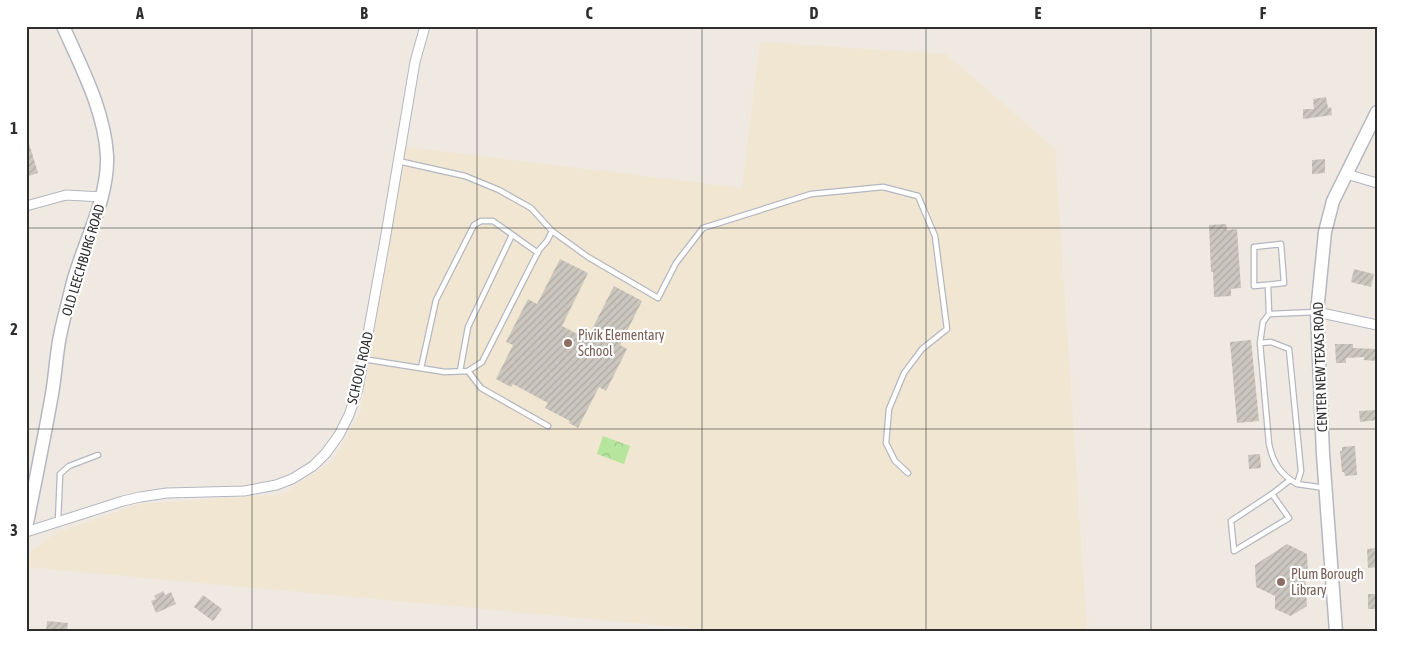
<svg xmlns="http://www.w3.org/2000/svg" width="1403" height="658" viewBox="0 0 1403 658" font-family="'Asap Condensed',sans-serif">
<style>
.education{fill:#f0e6d1}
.forest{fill:url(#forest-crowns)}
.building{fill:url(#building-hatch)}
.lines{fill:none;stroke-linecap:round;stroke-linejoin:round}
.lane-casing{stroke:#b4b7c1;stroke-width:7}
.street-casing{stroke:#b4b7c1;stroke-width:11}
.secondary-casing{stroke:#b4b7c1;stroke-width:15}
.lane{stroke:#fff;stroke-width:4.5}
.street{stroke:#fff;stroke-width:9}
.secondary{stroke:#fff;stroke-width:12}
.grid{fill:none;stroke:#2e2e2e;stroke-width:1;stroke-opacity:0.55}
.education-dot{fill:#8d6e63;stroke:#fff;stroke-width:2}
.labels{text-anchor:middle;stroke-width:4.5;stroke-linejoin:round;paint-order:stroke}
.street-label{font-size:14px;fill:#2e2e2e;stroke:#fff}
.education-label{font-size:14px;fill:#785e54;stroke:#fff;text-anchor:start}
.neatline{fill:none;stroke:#2e2e2e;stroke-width:2}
.grid-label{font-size:16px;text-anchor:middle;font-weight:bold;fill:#2e2e2e}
</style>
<defs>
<pattern id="forest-crowns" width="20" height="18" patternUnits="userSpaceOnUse" patternTransform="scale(1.25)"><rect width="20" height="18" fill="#b6e59e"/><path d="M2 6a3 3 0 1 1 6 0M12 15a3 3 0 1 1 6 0" fill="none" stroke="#9dc588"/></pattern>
<pattern id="building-hatch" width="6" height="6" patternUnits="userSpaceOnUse" patternTransform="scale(1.25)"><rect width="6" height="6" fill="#cbc7bf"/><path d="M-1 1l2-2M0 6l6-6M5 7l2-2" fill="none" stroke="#afaba4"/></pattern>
</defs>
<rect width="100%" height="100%" fill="#efe9e1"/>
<!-- education -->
<path class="education" d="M 760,42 L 946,54 L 1055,149 L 1087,632 L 735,632 L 28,567 L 32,550 L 56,533 L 140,504 L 283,494 L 333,461 L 361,410 L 406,147 L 742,188 Z"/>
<!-- forest -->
<path class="forest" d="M 603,436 L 630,446 L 624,464 L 597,454 Z"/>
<!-- building -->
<path class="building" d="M 1326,97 L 1328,108 L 1331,107 L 1332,115 L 1303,119 L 1303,109 L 1314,109 L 1313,99 Z
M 26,140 L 28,140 L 38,173 L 26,177 Z
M 1325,159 L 1325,173 L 1312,174 L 1312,160 Z
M 1226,224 L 1227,230 L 1237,229 L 1241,288 L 1231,289 L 1231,296 L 1214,297 L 1213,272 L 1211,272 L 1209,225 Z
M 560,259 L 588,273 L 562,326 L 587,339 L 614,286 L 642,301 L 620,345 L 627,349 L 606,391 L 599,387 L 578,428 L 569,423 L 570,421 L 545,408 L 548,403 L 513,384 L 511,387 L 496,379 L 513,345 L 506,342 L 528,299 L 537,304 Z
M 1354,269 L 1374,274 L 1371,287 L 1351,282 Z
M 1251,340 L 1259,421 L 1237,423 L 1230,342 Z
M 1335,344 L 1353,344 L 1353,348 L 1377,349 L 1377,361 L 1364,360 L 1364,357 L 1346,358 L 1346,363 L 1336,363 Z
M 1377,410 L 1377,420 L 1360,422 L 1359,411 Z
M 1355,446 L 1357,475 L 1345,476 L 1344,472 L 1342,472 L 1340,451 L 1342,451 L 1342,447 Z
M 1260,454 L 1261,468 L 1249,469 L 1248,455 Z
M 1287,544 L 1307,554 L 1308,576 L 1305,577 L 1307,606 L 1291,616 L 1275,609 L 1275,596 L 1256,587 L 1255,565 Z
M 1377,548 L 1377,567 L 1368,568 L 1367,549 Z
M 163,591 L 165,595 L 171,592 L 176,604 L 156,613 L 151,601 L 156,599 L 154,596 Z
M 1368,594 L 1377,594 L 1377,609 L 1368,609 Z
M 203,595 L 222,609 L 213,621 L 194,607 Z
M 47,621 L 68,623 L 67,632 L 46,632 Z"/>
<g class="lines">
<!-- lane casing -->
<g class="lane-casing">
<path id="lane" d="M 552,231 L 588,257 L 658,298 L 676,263 L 703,228 L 811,194 L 883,187 L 918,196 L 935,236 L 947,329 L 922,349 L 904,373 L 889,409 L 886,443 L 895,461 L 908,473
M 1281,244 L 1284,283 L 1254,286 L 1254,247 Z
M 1268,285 L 1269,314
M 1260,343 L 1271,342 L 1289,349 L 1301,471 L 1297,484 C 1280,474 1273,463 1269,444 L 1260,343 L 1263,322 L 1269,314 L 1316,312
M 363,359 L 445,372 L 468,371 L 482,362 L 539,250 L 547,241 L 552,231 L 531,208 L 499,190 L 465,176 L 398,161
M 421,368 L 436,300 L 474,225 L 481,221 L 493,221 L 538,253
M 460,371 L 468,327 L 512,235
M 468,371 L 481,388 L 548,426
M 1297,484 L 1325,488
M 1272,494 L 1289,518 L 1234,551 L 1231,521 L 1272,494 L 1290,480
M 58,522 L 60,474 L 69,466 L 98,455"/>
</g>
<!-- street casing -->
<g class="street-casing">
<path id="street" d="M 1346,174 L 1377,183
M 26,206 L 66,195 L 102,197
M 1317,312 L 1377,325
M 26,532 L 123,501 L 140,497 L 167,493 L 244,491 L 276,485 L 292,479 L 313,466 L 326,453 L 339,435 L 349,415 L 358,389 L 385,240 L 415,62 L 425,26"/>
</g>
<!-- secondary casing -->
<g class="secondary-casing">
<path id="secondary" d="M 26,528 C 35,483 44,439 52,394 C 55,377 56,359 59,341 C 62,324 67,307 71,290 C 81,246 109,201 107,155 C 104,109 81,67 63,26
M 1336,632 L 1323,454 L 1317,312 L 1325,232 L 1333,201 L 1377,112"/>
</g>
<!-- lane -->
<use href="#lane" class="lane"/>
<!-- street -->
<use href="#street" class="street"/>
<!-- secondary -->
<use href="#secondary" class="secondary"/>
</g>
<!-- grid -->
<path class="grid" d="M 252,26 L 252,632M 477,26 L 477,632M 702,26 L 702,632M 926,26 L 926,632M 1151,26 L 1151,632M 26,228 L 1377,228M 26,429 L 1377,429"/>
<!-- markers -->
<g class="education-dot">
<circle cx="568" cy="343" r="5"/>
<circle cx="1281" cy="582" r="5"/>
</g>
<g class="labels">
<!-- street labels -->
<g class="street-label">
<text transform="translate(83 260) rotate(-73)" y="5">OLD LEECHBURG ROAD</text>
<text transform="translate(1320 367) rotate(-92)" y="5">CENTER NEW TEXAS ROAD</text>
<text transform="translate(360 368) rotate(-77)" y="5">SCHOOL ROAD</text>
</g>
<!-- education labels -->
<g class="education-label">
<text x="578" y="340">Pivik Elementary<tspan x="578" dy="16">School</tspan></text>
<text x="1291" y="579">Plum Borough<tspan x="1291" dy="16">Library</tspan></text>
</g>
</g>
<!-- border -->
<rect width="1403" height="658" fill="none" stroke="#ffffff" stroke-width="55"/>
<rect x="28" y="28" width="1348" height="602" class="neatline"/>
<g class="grid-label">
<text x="140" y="19">A</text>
<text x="364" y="19">B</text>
<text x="589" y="19">C</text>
<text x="814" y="19">D</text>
<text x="1038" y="19">E</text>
<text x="1263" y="19">F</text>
<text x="14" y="134">1</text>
<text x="14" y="335">2</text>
<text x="14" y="536">3</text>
</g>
</svg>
